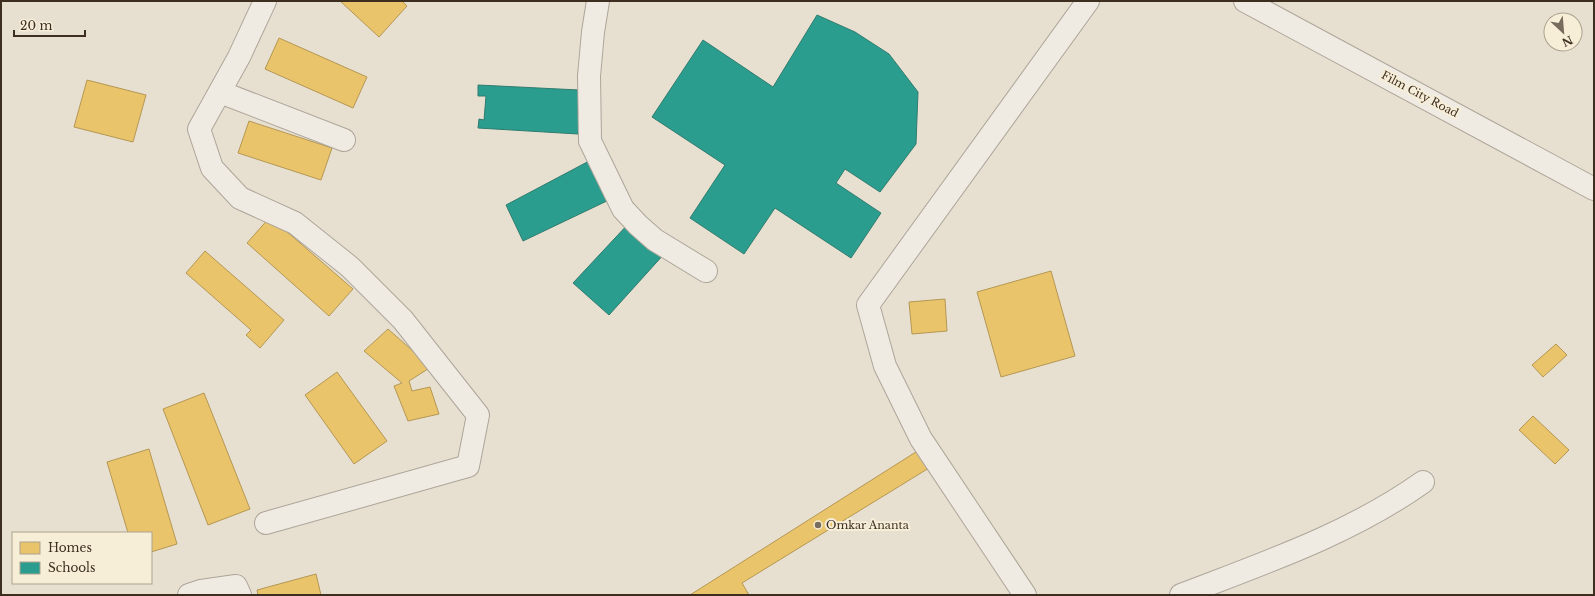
<svg xmlns="http://www.w3.org/2000/svg" width="1595" height="596" viewBox="0 0 1595 596" font-family="'Libre Baskerville',serif">
<style>
.homes{fill:#e9c46a;stroke:#b59754}
.schools{fill:#2a9d8f;stroke:#307c6e}
.lines{fill:none;stroke-linecap:round;stroke-linejoin:round}
.minor-casing{stroke:#ada599;stroke-width:24}
.minor{stroke:#efebe3;stroke-width:22}
.poi-dot{fill:#786c5e;stroke:#f7eed8;stroke-width:1.5}
.labels{text-anchor:middle;stroke-width:4;stroke-linejoin:round;paint-order:stroke}
.street-label{font-size:11px;fill:#3d2e20;stroke:#f7eed8}
.poi-label{font-size:11px;fill:#3d2e20;stroke:#f7eed8;text-anchor:start}
</style>
<rect width="100%" height="100%" fill="#e7e0d1"/>
<!-- homes -->
<path class="homes" d="M 340,1 L 402,1 L 407,6 L 379,37 Z
M 279,38 L 367,77 L 353,108 L 265,69 Z
M 87,80 L 146,95 L 133,142 L 74,127 Z
M 249,121 L 332,148 L 321,180 L 238,153 Z
M 270,217 L 353,289 L 329,316 L 247,243 Z
M 205,251 L 284,320 L 260,348 L 246,335 L 251,330 L 186,273 Z
M 1051,271 L 1075,356 L 1001,377 L 977,292 Z
M 945,299 L 947,331 L 912,334 L 909,302 Z
M 388,329 L 431,367 L 409,381 L 412,391 L 430,387 L 439,414 L 408,421 L 394,386 L 402,383 L 364,351 Z
M 1556,344 L 1567,355 L 1543,377 L 1532,365 Z
M 337,372 L 387,441 L 354,464 L 305,395 Z
M 204,393 L 250,509 L 208,525 L 163,409 Z
M 1533,416 L 1569,450 L 1555,464 L 1519,430 Z
M 149,449 L 177,544 L 151,552 L 151,533 L 128,533 L 107,462 Z
M 919,450 L 929,468 L 742,583 L 749,595 L 690,595 Z
M 316,574 L 321,595 L 258,595 L 257,590 Z"/>
<!-- schools -->
<path class="schools" d="M 817,15 L 855,32 L 889,54 L 918,92 L 916,144 L 880,192 L 845,169 L 836,183 L 881,213 L 851,258 L 775,208 L 744,254 L 690,218 L 725,165 L 652,117 L 703,40 L 773,87 Z
M 478,85 L 579,90 L 578,114 L 584,115 L 584,126 L 579,125 L 578,134 L 478,128 L 479,119 L 484,120 L 486,96 L 478,96 Z
M 591,160 L 611,199 L 523,241 L 506,205 Z
M 630,222 L 665,253 L 609,315 L 573,283 Z"/>
<g class="lines">
<!-- minor casing -->
<g class="minor-casing">
<path id="minor" d="M 265,1 L 239,57 L 199,129 L 212,168 L 240,198 L 295,223 L 350,267 L 403,320 L 478,415 L 468,466 L 266,523
M 598,1 L 593,32 L 589,76 L 590,141 L 623,209 L 638,225 L 655,240 L 706,271
M 1245,1 L 1594,189
M 220,92 L 344,140
M 189,595 L 201,591 L 236,586 L 240,595
M 1025,595 L 921,439 L 885,366 L 868,305 L 1088,1
M 1181,595 C 1264,563 1350,534 1423,482"/>
</g>
<!-- minor -->
<use href="#minor" class="minor"/>
</g>
<!-- markers -->
<circle class="poi-dot" cx="818" cy="525" r="4"/>
<g class="labels">
<!-- street labels -->
<g class="street-label">
<text transform="translate(1420 94) rotate(28)" y="4">Film City Road</text>
</g>
<!-- poi labels -->
<g class="poi-label">
<text x="826" y="529">Omkar Ananta</text>
</g>
</g>
<!-- border -->
<rect width="1595" height="596" fill="none" stroke="#3d2e20" stroke-width="4"/>
<!-- legend -->
<rect x="12" y="532" width="140" height="52" fill="#f7eed8" stroke="#ada18e"/>
<rect x="20" y="542" width="20" height="12" fill="#e9c46a" stroke="#ada18e"/>
<text x="48" y="552" font-size="12" fill="#3d2e20">Homes</text>
<rect x="20" y="562" width="20" height="12" fill="#2a9d8f" stroke="#ada18e"/>
<text x="48" y="572" font-size="12" fill="#3d2e20">Schools</text>
<!-- north arrow -->
<g transform="translate(1563 32) rotate(154)"><circle r="19" fill="#f7eed8" stroke="#ada18e"/>
<path d="M0-3L7 15L0 10L-7 15Z" fill="#786c5e"/>
<text y="-6" font-size="11" font-weight="bold" text-anchor="middle" fill="#3d2e20">N</text>
</g>
<!-- scale -->
<path d="M14 30v6h71v-6" fill="none" stroke="#3d2e20" stroke-width="2"/>
<text x="20" y="30" font-size="12" fill="#3d2e20" stroke="#f7eed8" stroke-width="3" paint-order="stroke">20 m</text>
</svg>
